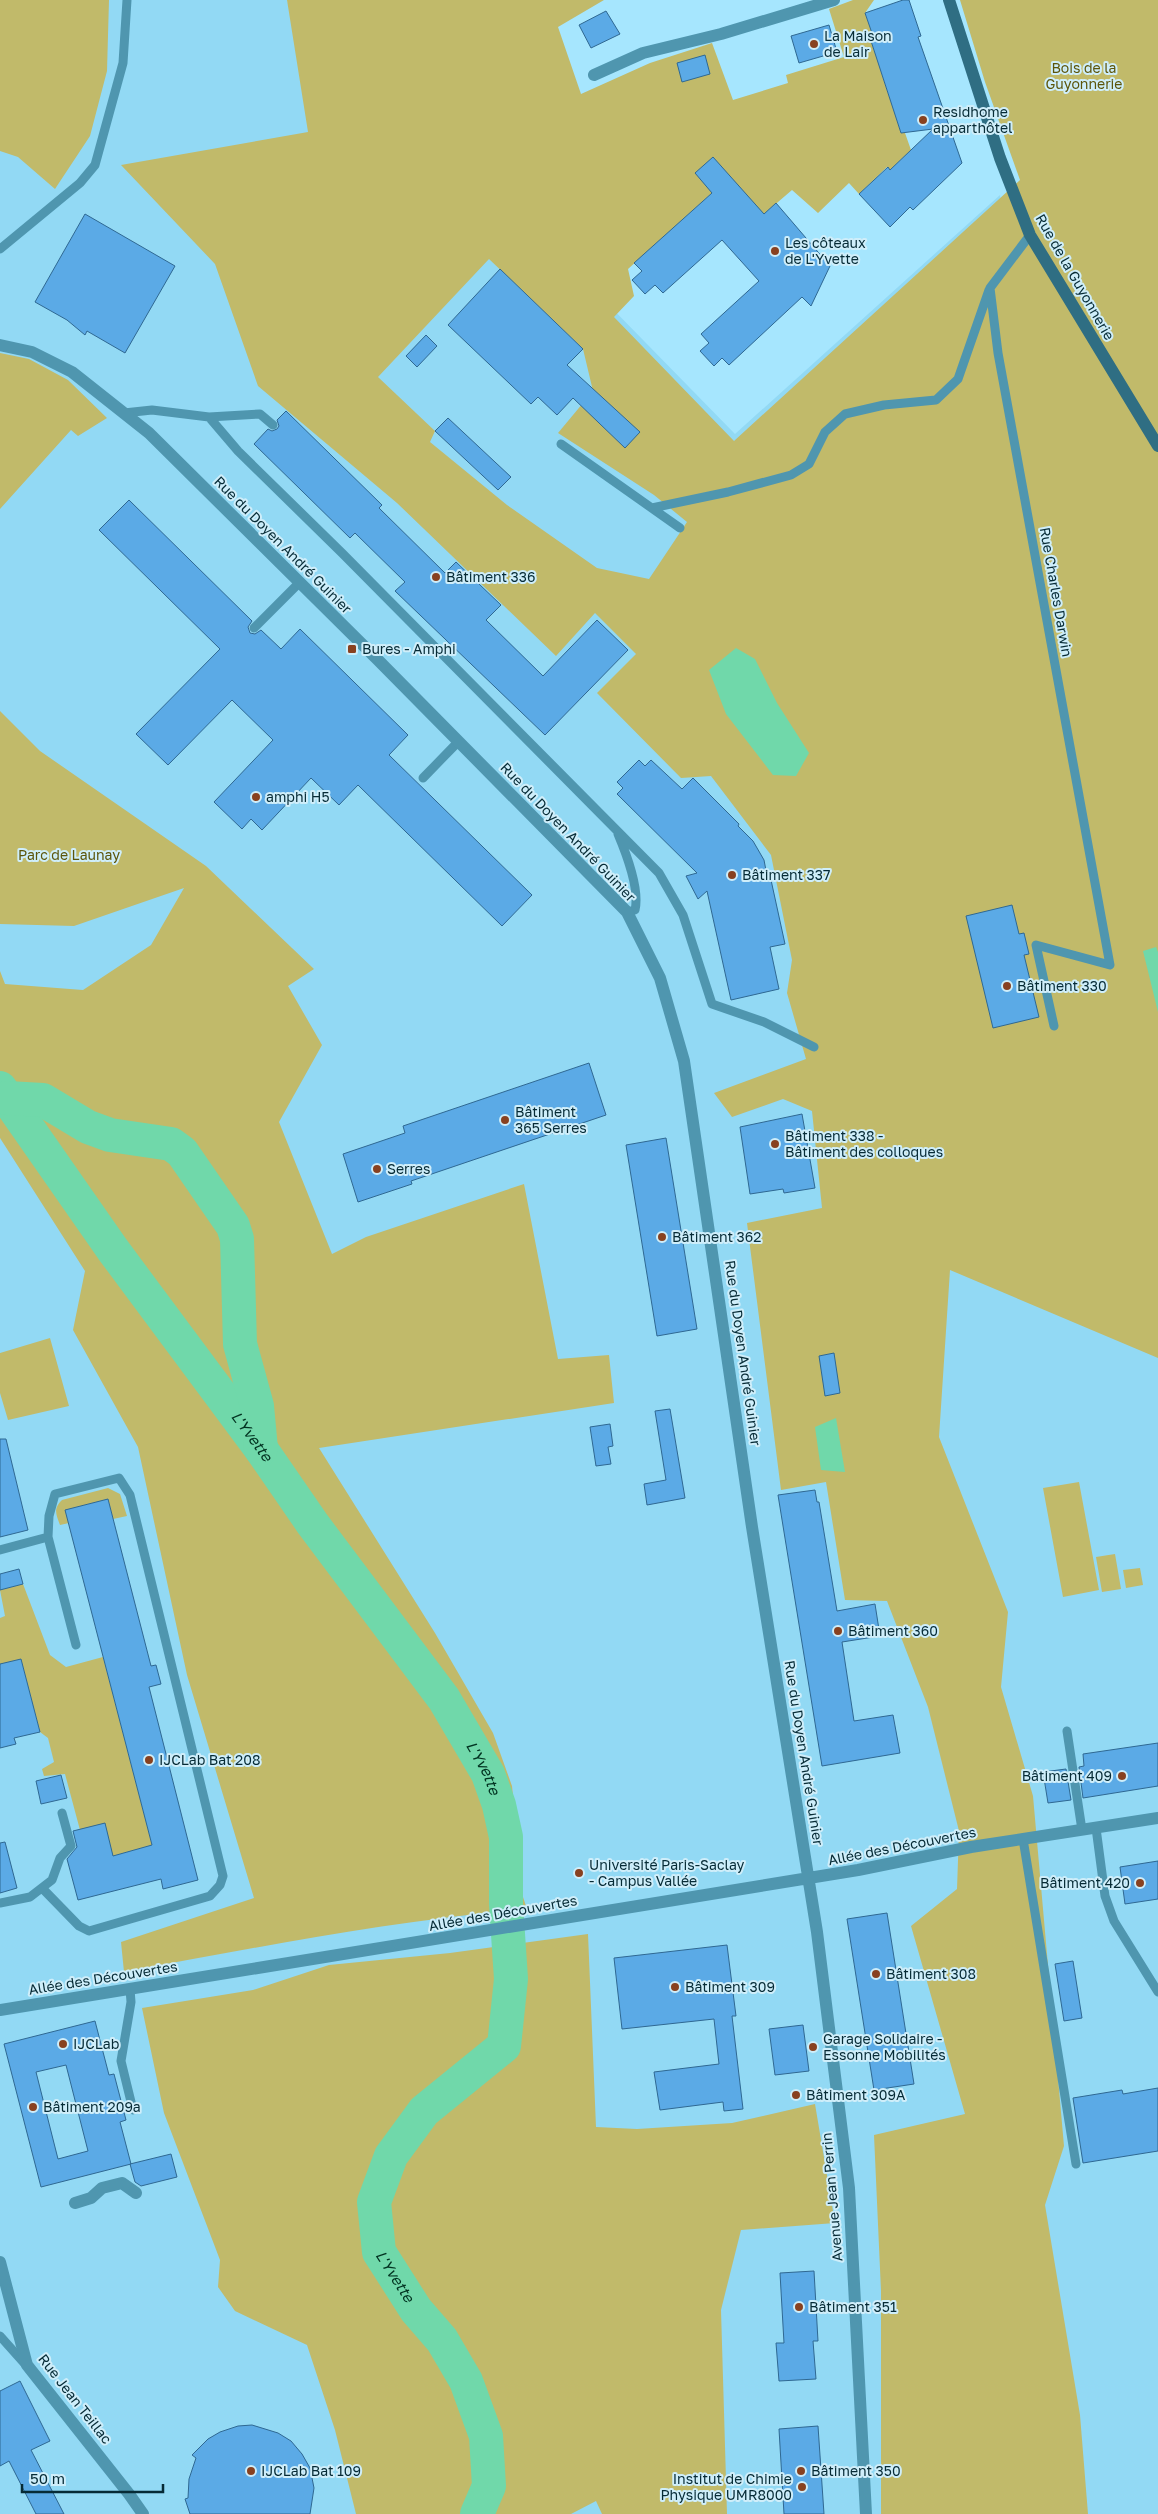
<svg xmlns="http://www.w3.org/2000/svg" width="1158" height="2514" viewBox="0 0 1158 2514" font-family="'Golos Text',sans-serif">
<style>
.built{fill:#92d9f4}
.green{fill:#c1ba6a;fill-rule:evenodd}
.water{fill:#70d8aa}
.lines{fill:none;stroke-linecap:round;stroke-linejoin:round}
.river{stroke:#70d8aa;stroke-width:34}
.building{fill:#5baae6;stroke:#2f6892;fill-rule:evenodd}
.lane{stroke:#4f96af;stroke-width:9}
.street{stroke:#4f96af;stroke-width:12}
.secondary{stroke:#2f6e83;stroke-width:12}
.poi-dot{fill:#884120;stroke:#cfeefa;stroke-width:2}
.labels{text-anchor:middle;stroke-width:4;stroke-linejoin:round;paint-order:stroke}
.poi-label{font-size:14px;fill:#062b36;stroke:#cfeefa;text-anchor:start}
.park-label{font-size:14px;fill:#5c550a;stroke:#cfeefa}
.street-label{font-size:14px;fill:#062b36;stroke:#cfeefa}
.water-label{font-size:15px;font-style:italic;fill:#023321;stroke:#cfeefa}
</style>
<rect width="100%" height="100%" fill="#a6e6fe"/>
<!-- built -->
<path class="built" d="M 0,0 L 287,0 L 330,144 L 600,296 L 735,434 L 1000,195 L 1158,1231 L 1158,2514 L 0,2514 Z"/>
<!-- green -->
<path class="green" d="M 0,0 L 109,0 L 107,71 L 90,136 L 55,189 L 18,157 L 0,151 Z
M 287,0 L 604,0 L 558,27 L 581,94 L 650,63 L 712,43 L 733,100 L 788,83 L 786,75 L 844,57 L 829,9 L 853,0 L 874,0 L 865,13 L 874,39 L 871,41 L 901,133 L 905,133 L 911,150 L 890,170 L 887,167 L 859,194 L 849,183 L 818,213 L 792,190 L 764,214 L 712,193 L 628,269 L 634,296 L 614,317 L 734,441 L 1020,180 L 985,82 L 960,0 L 1158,0 L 1158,1358 L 950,1270 L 939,1437 L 1008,1612 L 1001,1687 L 1033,1796 L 1064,2146 L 1045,2205 L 1080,2415 L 1088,2514 L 881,2514 L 881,2291 L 874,2135 L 965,2114 L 911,1926 L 957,1889 L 959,1831 L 928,1707 L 887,1601 L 845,1600 L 826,1482 L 781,1490 L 747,1223 L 822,1208 L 812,1111 L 783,1099 L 732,1117 L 714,1093 L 806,1059 L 787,993 L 792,960 L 771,855 L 711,776 L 681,778 L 597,693 L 636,654 L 595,613 L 556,656 L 397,503 L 258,386 L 215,264 L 121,165 L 308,132 ZM 489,259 L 583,349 L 593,391 L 558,433 L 654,495 L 687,522 L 649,579 L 597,568 L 507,505 L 430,442 L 435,431 L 378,377 Z
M 0,353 L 29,359 L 68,380 L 107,418 L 78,436 L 71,430 L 0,509 Z
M 0,711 L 40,751 L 206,866 L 314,969 L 288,986 L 322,1045 L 279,1122 L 332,1254 L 366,1237 L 524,1184 L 558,1359 L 609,1355 L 614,1403 L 319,1448 L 435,1633 L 493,1733 L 512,1786 L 523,1897 L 527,1909 C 391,1921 258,1947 124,1972 L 121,1942 L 254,1898 L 187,1675 L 138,1447 L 73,1330 L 85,1271 L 0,1138 L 0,971 L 5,984 L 83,990 L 151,945 L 184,888 L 74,926 L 0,924 Z
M 50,1338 L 69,1406 L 8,1420 L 0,1393 L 0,1353 Z
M 1079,1482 L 1099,1590 L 1063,1597 L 1043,1488 Z
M 108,1488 L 120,1494 L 127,1516 L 113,1519 L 108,1499 L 66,1510 L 69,1523 L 60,1525 C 56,1514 53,1509 62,1500 Z
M 1115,1554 L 1121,1589 L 1102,1592 L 1096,1557 Z
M 1140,1568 L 1143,1585 L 1126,1588 L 1123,1570 Z
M 23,1584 L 50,1655 L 66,1667 L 103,1657 L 152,1845 L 113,1856 L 80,1830 L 65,1774 L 44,1776 L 42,1769 L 54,1762 L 48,1738 L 40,1732 L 21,1659 L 0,1665 L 0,1618 L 5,1616 L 0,1590 Z
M 588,1934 L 596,2127 L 637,2129 L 732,2123 L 815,2104 L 835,2223 L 741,2230 L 721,2310 L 727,2514 L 602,2514 L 596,2501 L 571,2514 L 356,2514 L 335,2430 L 307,2345 L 235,2311 L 218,2287 L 220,2260 L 164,2113 L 142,2008 L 253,1990 L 329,1965 L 450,1953 Z"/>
<!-- water -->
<path class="water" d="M 736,648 L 755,659 L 777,703 L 809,753 L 796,776 L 773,775 L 726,714 L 709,670 Z
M 1156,947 L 1158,952 L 1158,1012 L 1143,951 Z
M 836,1418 L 845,1472 L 821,1470 L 815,1427 Z"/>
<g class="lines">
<!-- river -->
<g class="river">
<path id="s1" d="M 0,1088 L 113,1250 L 261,1449 L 312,1523 L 444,1699 L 488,1774 L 499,1805 L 506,1837 L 506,1904 L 511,1979 L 504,2046 L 424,2111 L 391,2156 L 374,2202 L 379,2252 L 416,2310 L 442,2340 L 466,2381 L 486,2436 L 489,2486 L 477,2514"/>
<path d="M 7,1098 L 43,1100 L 88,1127 L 110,1135 L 171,1144 L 182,1152 L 233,1226 L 237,1239 L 240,1344 L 257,1406 L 261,1449"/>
</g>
</g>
<!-- building -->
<path class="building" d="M 903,0 L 909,0 L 921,36 L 918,37 L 962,163 L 913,210 L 910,207 L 890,227 L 859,194 L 888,167 L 890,170 L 933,129 L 901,133 L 871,41 L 874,39 L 865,13 Z
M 606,11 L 620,34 L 591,48 L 579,25 Z
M 829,25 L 837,52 L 799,63 L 791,36 Z
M 705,55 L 710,74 L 682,82 L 677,63 Z
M 713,157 L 764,214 L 776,203 L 830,266 L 811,306 L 802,297 L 729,365 L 722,358 L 714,366 L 700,351 L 709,343 L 701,334 L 759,281 L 722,240 L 663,293 L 655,285 L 645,294 L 632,280 L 642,271 L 634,263 L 712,193 L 695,173 Z
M 85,214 L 175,266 L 125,353 L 87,331 L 85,335 L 67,320 L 35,302 Z
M 500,269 L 583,349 L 567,365 L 640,432 L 625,448 L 573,398 L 557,415 L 538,397 L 531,404 L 448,325 Z
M 426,335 L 437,346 L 417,367 L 406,356 Z
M 286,411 L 382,505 L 379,508 L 445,573 L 456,562 L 501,605 L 486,620 L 543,676 L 597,620 L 628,650 L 545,735 L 395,591 L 405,582 L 355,533 L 350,538 L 254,444 L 268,429 L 272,431 L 277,429 L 279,426 L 277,420 Z
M 448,418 L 511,477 L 498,490 L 435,431 Z
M 129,500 L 252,621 L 248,627 L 250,633 L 255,634 L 261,630 L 281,649 L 300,629 L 408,735 L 389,755 L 532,895 L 502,926 L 358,785 L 339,805 L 311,778 L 262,830 L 251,819 L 242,829 L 214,802 L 273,740 L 232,700 L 168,765 L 136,734 L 220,649 L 99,530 Z
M 639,760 L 645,766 L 651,760 L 682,789 L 693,778 L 739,824 L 738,826 L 753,841 L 764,860 L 768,881 L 771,880 L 785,944 L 770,947 L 779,989 L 731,1000 L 707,891 L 698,899 L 686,876 L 697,873 L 617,794 L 623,788 L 617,782 Z
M 1012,905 L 1019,934 L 1024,933 L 1029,954 L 1024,955 L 1039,1017 L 993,1028 L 966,916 Z
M 589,1063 L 606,1115 L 411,1181 L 412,1184 L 358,1202 L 343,1154 L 405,1133 L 403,1126 Z
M 802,1114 L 815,1188 L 784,1193 L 783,1189 L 750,1194 L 740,1127 Z
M 666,1138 L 697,1329 L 657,1336 L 626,1145 Z
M 834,1353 L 840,1393 L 825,1396 L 819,1356 Z
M 670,1409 L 685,1498 L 647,1505 L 644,1484 L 666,1480 L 655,1411 Z
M 610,1424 L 613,1446 L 608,1447 L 611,1464 L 596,1466 L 590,1427 Z
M 0,1439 L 6,1439 L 28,1530 L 0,1537 Z
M 815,1490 L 817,1502 L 819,1502 L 837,1611 L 875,1604 L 880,1636 L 842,1642 L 854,1721 L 893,1715 L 900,1753 L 822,1766 L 778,1495 Z
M 108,1499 L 151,1666 L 156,1665 L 161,1684 L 149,1687 L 198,1880 L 163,1889 L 161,1879 L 78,1900 L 67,1859 L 77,1847 L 73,1831 L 105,1823 L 113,1856 L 152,1845 L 65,1510 Z
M 19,1569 L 23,1584 L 0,1590 L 0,1574 Z
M 21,1659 L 40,1732 L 14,1738 L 16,1744 L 0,1748 L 0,1664 Z
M 1158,1743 L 1158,1786 L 1083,1798 L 1079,1767 L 1084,1766 L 1083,1754 Z
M 1066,1769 L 1071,1800 L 1048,1803 L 1043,1772 Z
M 61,1775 L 67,1798 L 41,1804 L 36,1781 Z
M 5,1842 L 17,1888 L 0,1893 L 0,1843 Z
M 1158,1861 L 1158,1899 L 1125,1904 L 1120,1867 Z
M 887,1913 L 914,2084 L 874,2090 L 847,1919 Z
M 727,1945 L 736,2016 L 732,2016 L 743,2109 L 724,2111 L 723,2102 L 660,2110 L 654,2072 L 719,2064 L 714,2019 L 622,2029 L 614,1958 Z
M 1073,1961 L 1082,2018 L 1064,2021 L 1055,1964 Z
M 95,2021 L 109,2075 L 114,2074 L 126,2120 L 120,2122 L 131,2164 L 41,2187 L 4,2044 ZM 66,2065 L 88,2151 L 58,2159 L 36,2072 Z
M 803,2025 L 809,2071 L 775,2075 L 769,2029 Z
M 1158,2088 L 1158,2151 L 1083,2163 L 1073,2098 L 1122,2090 L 1123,2094 Z
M 171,2154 L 177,2177 L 141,2186 L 135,2182 L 130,2164 Z
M 814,2271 L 818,2341 L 813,2341 L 816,2379 L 779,2381 L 776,2343 L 784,2343 L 780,2273 Z
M 20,2381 L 50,2441 L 31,2450 L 64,2514 L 36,2514 L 9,2461 L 0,2466 L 0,2391 Z
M 252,2425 L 278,2433 L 291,2441 L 302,2454 L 310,2468 L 314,2488 L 310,2514 L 190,2514 L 185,2499 L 188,2498 L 189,2479 L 196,2458 L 192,2455 L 208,2439 L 220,2432 L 238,2426 Z
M 818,2426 L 824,2514 L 784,2514 L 779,2429 Z"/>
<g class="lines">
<!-- lane -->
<path class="lane" d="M 1030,235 L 990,288 L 998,353 L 1110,965 L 1036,945 L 1054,1026
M 0,249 L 80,183 L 95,165 L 123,63 L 127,0
M 124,413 L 152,410 L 209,417 L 238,451 L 342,553 L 659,873 L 683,915 L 712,1004 L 764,1022 L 814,1047
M 209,417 L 260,414 L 273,425
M 561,444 L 680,528
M 652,508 L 728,492 L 791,475 L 809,464 L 825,432 L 845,414 L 884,405 L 936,400 L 958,379 L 989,290
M 254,628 L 299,583
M 423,778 L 458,742
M 618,834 C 626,853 640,889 635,910 L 627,912
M 48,1537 L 76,1645
M 0,1550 L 48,1537 L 49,1516 L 55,1494 L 119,1478 L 130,1495 L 223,1876 L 220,1885 L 210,1896 L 89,1931 L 79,1926 L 42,1888
M 1067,1731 L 1082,1830
M 1096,1828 L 1105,1896 L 1114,1921 L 1158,1992
M 1023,1839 L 1076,2164
M 0,1903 L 30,1897 L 52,1880 L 60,1858 L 71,1846 L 62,1813
M 130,1989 L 131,2002 L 121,2061 L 133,2110
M 0,2336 L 25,2364"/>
<!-- street -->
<path class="street" d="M 594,75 L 643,53 L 721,34 L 834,0
M 0,345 L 32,352 L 72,372 L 149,433 L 377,659 L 627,912 L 660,978 L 684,1061 L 752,1527 L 817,1932 L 849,2188 L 866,2514
M 0,2010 L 858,1870 L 971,1847 L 1158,1818
M 75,2203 L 91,2198 L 102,2188 L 122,2183 L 136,2193
M 0,2262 L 27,2365 L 129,2494 L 143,2514"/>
<!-- secondary -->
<path class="secondary" d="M 949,0 L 1000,158 L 1030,235 L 1158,446"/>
</g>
<!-- markers -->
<g class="poi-dot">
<circle cx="814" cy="44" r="5"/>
<circle cx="923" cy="120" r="5"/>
<circle cx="775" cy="251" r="5"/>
<circle cx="436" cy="577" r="5"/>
<rect x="347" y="644" width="10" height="10" rx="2.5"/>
<circle cx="256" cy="797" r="5"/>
<circle cx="732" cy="875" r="5"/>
<circle cx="1007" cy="986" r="5"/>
<circle cx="505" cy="1120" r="5"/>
<circle cx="775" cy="1144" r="5"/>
<circle cx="377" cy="1169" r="5"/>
<circle cx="662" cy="1237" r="5"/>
<circle cx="838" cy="1631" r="5"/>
<circle cx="149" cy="1760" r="5"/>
<circle cx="1122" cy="1776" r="5"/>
<circle cx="579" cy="1873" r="5"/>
<circle cx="1140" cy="1883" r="5"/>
<circle cx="876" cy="1974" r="5"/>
<circle cx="675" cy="1987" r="5"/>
<circle cx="63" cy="2044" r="5"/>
<circle cx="813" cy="2047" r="5"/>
<circle cx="796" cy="2095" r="5"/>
<circle cx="33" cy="2107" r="5"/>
<circle cx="799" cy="2307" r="5"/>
<circle cx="251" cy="2471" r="5"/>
<circle cx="801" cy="2471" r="5"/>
<circle cx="802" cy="2487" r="5"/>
</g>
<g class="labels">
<!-- poi labels -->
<g class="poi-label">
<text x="824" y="41">La Maison<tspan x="824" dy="16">de Lair</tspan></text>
<text x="933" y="117">Residhome<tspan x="933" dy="16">apparthôtel</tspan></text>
<text x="785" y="248">Les côteaux<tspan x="785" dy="16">de L'Yvette</tspan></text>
<text x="446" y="582">Bâtiment 336</text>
<text x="362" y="654">Bures - Amphi</text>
<text x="266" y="802">amphi H5</text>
<text x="742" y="880">Bâtiment 337</text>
<text x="1017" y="991">Bâtiment 330</text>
<text x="515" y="1117">Bâtiment<tspan x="515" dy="16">365 Serres</tspan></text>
<text x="785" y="1141">Bâtiment 338 -<tspan x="785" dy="16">Bâtiment des colloques</tspan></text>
<text x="387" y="1174">Serres</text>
<text x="672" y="1242">Bâtiment 362</text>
<text x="848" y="1636">Bâtiment 360</text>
<text x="159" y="1765">IJCLab Bat 208</text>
<text x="1112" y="1781" text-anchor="end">Bâtiment 409</text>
<text x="589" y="1870">Université Paris-Saclay<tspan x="589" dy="16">- Campus Vallée</tspan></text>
<text x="1130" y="1888" text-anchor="end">Bâtiment 420</text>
<text x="886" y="1979">Bâtiment 308</text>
<text x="685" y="1992">Bâtiment 309</text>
<text x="823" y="2044">Garage Solidaire -<tspan x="823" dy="16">Essonne Mobilités</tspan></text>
<text x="73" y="2049">IJCLab</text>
<text x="806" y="2100">Bâtiment 309A</text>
<text x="43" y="2112">Bâtiment 209a</text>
<text x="809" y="2312">Bâtiment 351</text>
<text x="261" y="2476">IJCLab Bat 109</text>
<text x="811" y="2476">Bâtiment 350</text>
<text x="792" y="2484" text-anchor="end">Institut de Chimie<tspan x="792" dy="16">Physique UMR8000</tspan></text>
</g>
<!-- park labels -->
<g class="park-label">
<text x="1084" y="73">Bois de la<tspan x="1084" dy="16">Guyonnerie</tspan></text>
<text x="69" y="860">Parc de Launay</text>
</g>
<!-- street labels -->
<g class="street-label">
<text transform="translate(1075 277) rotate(60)" y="5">Rue de la Guyonnerie</text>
<text transform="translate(283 545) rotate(45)" y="5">Rue du Doyen André Guinier</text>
<text transform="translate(1056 592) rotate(80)" y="5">Rue Charles Darwin</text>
<text transform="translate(568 832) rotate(46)" y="5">Rue du Doyen André Guinier</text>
<text transform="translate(743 1353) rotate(82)" y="5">Rue du Doyen André Guinier</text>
<text transform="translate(804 1753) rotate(81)" y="5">Rue du Doyen André Guinier</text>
<text transform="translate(902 1846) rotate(-11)" y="5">Allée des Découvertes</text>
<text transform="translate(503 1913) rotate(-10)" y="5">Allée des Découvertes</text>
<text transform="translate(103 1978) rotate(-9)" y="5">Allée des Découvertes</text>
<text transform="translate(832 2197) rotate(-95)" y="5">Avenue Jean Perrin</text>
<text transform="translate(75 2399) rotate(52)" y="5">Rue Jean Teillac</text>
</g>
<!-- water labels -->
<g class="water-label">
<text dy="5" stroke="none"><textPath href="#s1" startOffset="430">L'Yvette</textPath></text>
<text dy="5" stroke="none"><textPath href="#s1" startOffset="835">L'Yvette</textPath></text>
<text dy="5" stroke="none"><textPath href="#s1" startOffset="1405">L'Yvette</textPath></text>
</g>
</g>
<!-- scale -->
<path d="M22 2484v8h141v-8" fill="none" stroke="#062b36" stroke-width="2.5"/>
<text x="30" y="2484" font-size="15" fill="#062b36" stroke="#cfeefa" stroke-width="4" paint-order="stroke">50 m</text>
</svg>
